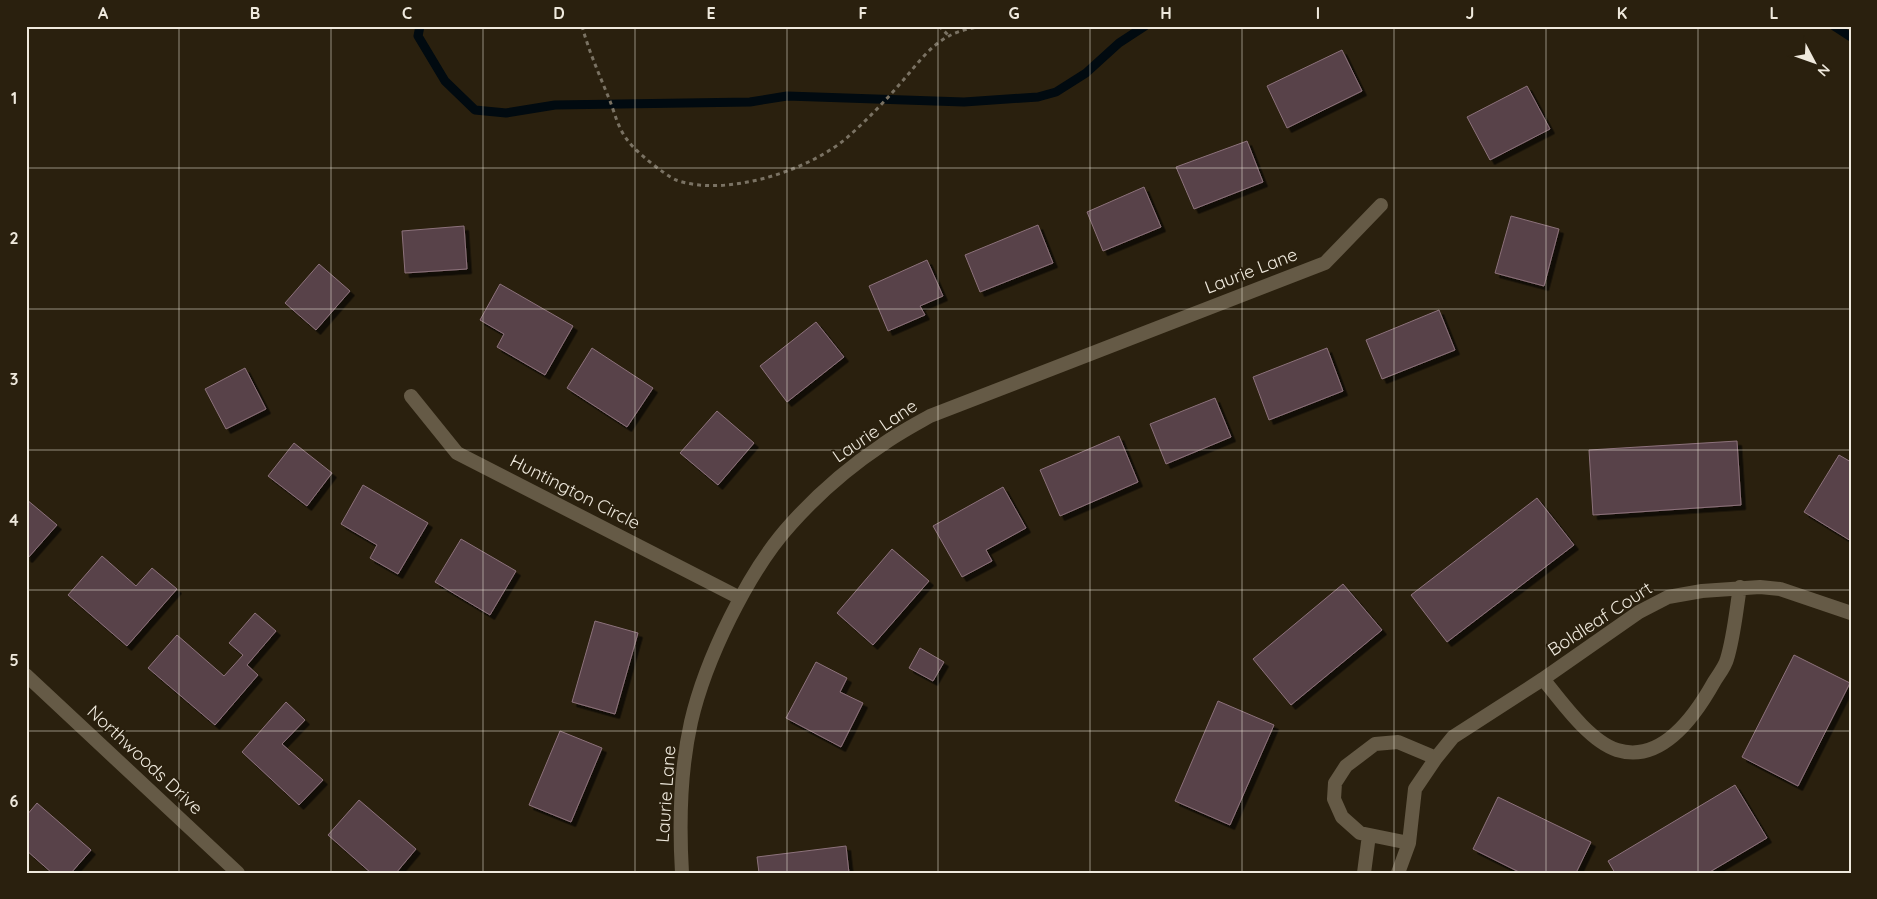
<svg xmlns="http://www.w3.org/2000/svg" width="1877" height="899" viewBox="0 0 1877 899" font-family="Quicksand,sans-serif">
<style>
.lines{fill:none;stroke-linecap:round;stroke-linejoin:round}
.stream{stroke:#010a10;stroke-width:9}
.building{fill:#59424a;stroke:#8c727b;filter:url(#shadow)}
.path{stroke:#7a7263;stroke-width:3;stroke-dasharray:4 4;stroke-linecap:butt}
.minor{stroke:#655a46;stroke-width:14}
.grid{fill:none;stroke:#efe9dd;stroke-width:1;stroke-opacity:0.55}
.labels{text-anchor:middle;stroke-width:4;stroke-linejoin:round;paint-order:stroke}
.street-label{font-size:18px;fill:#efe9dd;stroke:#2a200e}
.neatline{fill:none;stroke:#efe9dd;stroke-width:2}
.grid-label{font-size:16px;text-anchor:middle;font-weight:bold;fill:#efe9dd}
</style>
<defs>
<filter id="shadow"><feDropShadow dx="4.5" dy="4.5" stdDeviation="0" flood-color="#0009"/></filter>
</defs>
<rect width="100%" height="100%" fill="#2a200e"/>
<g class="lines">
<!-- stream -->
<path class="stream" d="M 420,26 L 418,36 L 445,81 L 475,110 L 506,113 L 555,105 L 750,102 L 787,96 L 964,102 L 1038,97 L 1056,92 L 1086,73 L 1119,43 L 1145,26
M 1834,26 L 1851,37"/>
</g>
<!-- building -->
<path class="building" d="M 1342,50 L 1362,91 L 1287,128 L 1267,86 Z
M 1527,86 L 1550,129 L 1490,160 L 1467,117 Z
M 1247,141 L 1263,182 L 1194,209 L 1176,167 Z
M 1144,187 L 1161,227 L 1103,251 L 1087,212 Z
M 1511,216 L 1559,229 L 1544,286 L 1495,273 Z
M 1038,225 L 1053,263 L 980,292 L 965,255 Z
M 464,226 L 467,269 L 405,273 L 402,231 Z
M 927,260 L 943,296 L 920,306 L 925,315 L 888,331 L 869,286 Z
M 319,264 L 350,291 L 316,330 L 285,303 Z
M 500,284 L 573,326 L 545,375 L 497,347 L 504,334 L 480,320 Z
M 1439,310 L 1455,350 L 1382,379 L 1366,340 Z
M 816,322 L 844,357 L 787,402 L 760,366 Z
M 592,348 L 653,388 L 627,427 L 567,388 Z
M 1327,348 L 1343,391 L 1269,420 L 1253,377 Z
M 245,368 L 266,409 L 226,429 L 205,389 Z
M 1215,398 L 1231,437 L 1166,464 L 1150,424 Z
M 717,411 L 754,443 L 718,485 L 680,453 Z
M 1119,436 L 1138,482 L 1060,516 L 1040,470 Z
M 1737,441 L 1741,505 L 1593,515 L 1589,450 Z
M 294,443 L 332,473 L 307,506 L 268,476 Z
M 1839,455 L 1851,462 L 1851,541 L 1804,512 Z
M 363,485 L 428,523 L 398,574 L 370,558 L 377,545 L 341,524 Z
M 1003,487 L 1026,528 L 986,550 L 992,561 L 962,577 L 933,526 Z
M 1537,498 L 1574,545 L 1447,642 L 1411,595 Z
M 26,499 L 57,525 L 28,558 L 26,557 Z
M 461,539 L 516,571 L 490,615 L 435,582 Z
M 892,549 L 929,581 L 873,645 L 837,613 Z
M 102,556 L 136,586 L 152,568 L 177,589 L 127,646 L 68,595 Z
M 1343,584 L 1382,630 L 1291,705 L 1253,659 Z
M 255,613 L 276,631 L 247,665 L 258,675 L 215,725 L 148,668 L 177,635 L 224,676 L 243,655 L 229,643 Z
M 595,621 L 638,633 L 615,714 L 572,702 Z
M 920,648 L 944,662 L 933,681 L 909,668 Z
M 1794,655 L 1850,683 L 1798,786 L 1742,757 Z
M 816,662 L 847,678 L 840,692 L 863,703 L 841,747 L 786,718 Z
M 1218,701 L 1274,725 L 1230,825 L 1175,801 Z
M 286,702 L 305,720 L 282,744 L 323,780 L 299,805 L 242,752 Z
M 560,731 L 602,748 L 571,822 L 529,805 Z
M 1735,785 L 1767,838 L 1708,873 L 1615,873 L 1608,861 Z
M 1498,797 L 1591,842 L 1576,873 L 1521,873 L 1473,849 Z
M 359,800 L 416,849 L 396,873 L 371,873 L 328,835 Z
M 37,803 L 91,850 L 71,873 L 52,873 L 26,850 L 26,816 Z
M 846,846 L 849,873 L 759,873 L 757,857 Z"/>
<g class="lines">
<!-- path -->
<path class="path" d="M 582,26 C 589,52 600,76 610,101 C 615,114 619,131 629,142 C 636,152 665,175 676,180 C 726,198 812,170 850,135 C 870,117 888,98 905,78 C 918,63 931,45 949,36 C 958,31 971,28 982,26
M 939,26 L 949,36"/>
<!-- minor -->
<path class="minor" d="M 411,396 L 457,453 L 740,598
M 26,675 L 238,873
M 1543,679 C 1561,701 1589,741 1617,750 C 1662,764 1695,716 1714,682 C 1718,675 1725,667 1727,659 C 1734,636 1736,611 1740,587
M 1409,843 L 1360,833 L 1342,817 L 1334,799 L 1335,783 L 1346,766 L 1375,744 L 1398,742 L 1436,758
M 682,873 C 679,823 680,771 691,722 C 705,661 748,571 791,524 C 817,495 849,467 882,445 C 897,434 914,425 930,416 L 1325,263 L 1381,205
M 1364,873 L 1369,835
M 1398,873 L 1409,843 L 1415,789 L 1436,758 L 1453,737 L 1543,679 L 1639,612 L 1668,597 L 1702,591 L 1760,587 L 1780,589 L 1851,613"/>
</g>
<!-- grid -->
<path class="grid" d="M 179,26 L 179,873M 331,26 L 331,873M 483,26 L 483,873M 635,26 L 635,873M 787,26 L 787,873M 938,26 L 938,873M 1090,26 L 1090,873M 1242,26 L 1242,873M 1394,26 L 1394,873M 1546,26 L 1546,873M 1698,26 L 1698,873M 26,168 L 1851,168M 26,309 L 1851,309M 26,450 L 1851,450M 26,590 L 1851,590M 26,731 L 1851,731"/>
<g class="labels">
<!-- street labels -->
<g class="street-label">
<text transform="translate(1251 271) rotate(-21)" y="6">Laurie Lane</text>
<text transform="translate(875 431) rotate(-34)" y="6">Laurie Lane</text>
<text transform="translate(575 492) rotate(27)" y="6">Huntington Circle</text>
<text transform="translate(1600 619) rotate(-33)" y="6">Boldleaf Court</text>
<text transform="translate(145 760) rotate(43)" y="6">Northwoods Drive</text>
<text transform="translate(666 794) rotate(-86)" y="6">Laurie Lane</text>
</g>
</g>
<!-- border -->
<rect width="1877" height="899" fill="none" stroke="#2a200e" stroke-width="55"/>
<!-- north arrow -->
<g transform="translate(1814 62) rotate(131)" stroke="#2a200e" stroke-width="4" paint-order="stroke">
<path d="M0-4L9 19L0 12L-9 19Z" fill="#efe9dd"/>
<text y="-8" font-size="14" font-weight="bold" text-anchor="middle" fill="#efe9dd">N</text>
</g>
<rect x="28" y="28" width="1822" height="844" class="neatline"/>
<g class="grid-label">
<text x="103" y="19">A</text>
<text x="255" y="19">B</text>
<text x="407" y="19">C</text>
<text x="559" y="19">D</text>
<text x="711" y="19">E</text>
<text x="863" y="19">F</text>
<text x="1014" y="19">G</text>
<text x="1166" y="19">H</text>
<text x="1318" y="19">I</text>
<text x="1470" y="19">J</text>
<text x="1622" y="19">K</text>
<text x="1774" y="19">L</text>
<text x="14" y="104">1</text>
<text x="14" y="244">2</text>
<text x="14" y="385">3</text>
<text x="14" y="526">4</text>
<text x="14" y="666">5</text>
<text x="14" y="807">6</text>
</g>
</svg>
